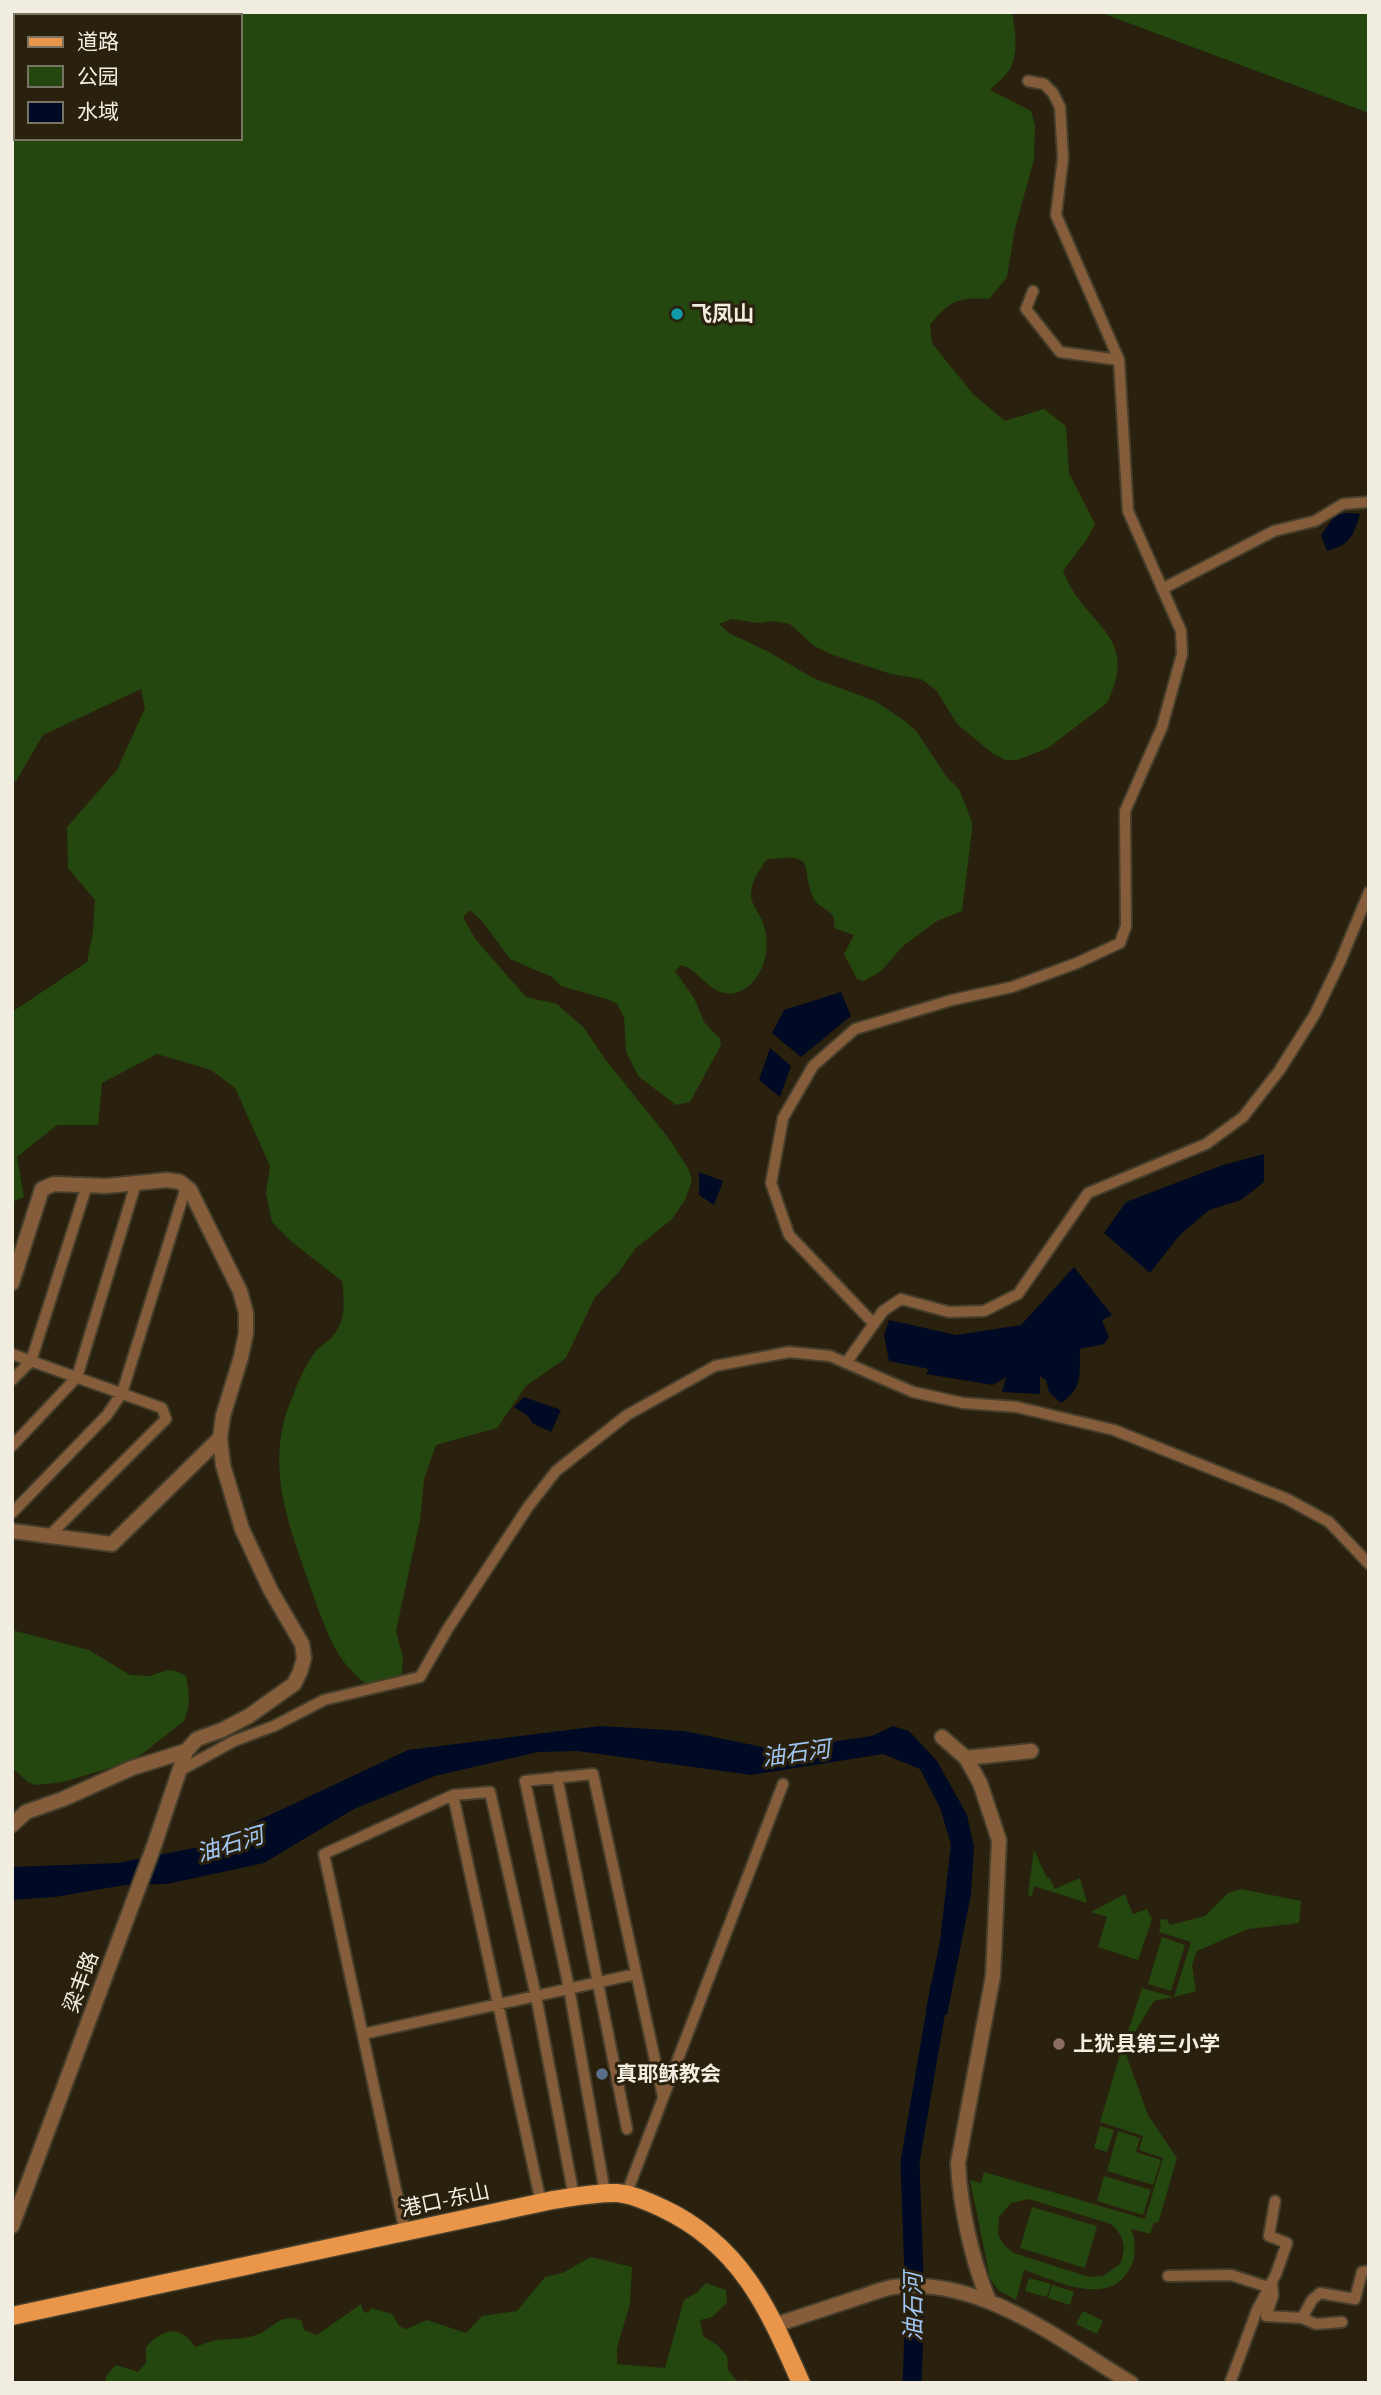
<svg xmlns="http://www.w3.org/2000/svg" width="1381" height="2395" viewBox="0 0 1381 2395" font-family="'Source Sans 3','Noto Sans SC',sans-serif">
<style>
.green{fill:#24460f;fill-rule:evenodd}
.water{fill:#000a24}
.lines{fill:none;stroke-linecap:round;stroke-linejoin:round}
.river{stroke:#000a24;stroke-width:19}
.minor-casing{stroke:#453e2b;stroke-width:14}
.tertiary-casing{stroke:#453e2b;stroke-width:18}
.primary-casing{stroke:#453e2b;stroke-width:21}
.minor{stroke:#855d3b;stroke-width:10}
.tertiary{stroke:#855d3b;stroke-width:14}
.primary{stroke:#e9964a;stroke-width:18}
.culture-dot{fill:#0f9aa8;stroke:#29210d;stroke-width:2.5}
.education-dot{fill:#8d6e63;stroke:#29210d;stroke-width:2.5}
.service-dot{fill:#5c6f8a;stroke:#29210d;stroke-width:2.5}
.labels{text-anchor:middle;stroke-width:6;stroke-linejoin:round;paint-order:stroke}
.poi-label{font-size:21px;font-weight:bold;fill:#f2ede1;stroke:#29210d;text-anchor:start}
.street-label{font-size:21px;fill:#f2ede1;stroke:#29210d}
.water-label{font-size:23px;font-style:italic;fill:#a1c6f5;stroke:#29210d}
</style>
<rect width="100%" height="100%" fill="#29210d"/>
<!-- green -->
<path class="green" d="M 12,12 L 1012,12 C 1015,29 1019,53 1010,69 C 1005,77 996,84 990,90 L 1031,111 L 1035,125 L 1034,160 L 1015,228 L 1007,277 L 989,299 C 958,297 949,301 930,325 L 932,343 L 947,362 L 974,395 L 1005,421 L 1044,409 L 1066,426 L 1069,473 L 1095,524 L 1087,539 L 1063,571 C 1085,628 1141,633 1107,703 L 1048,748 L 1017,760 L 1005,760 L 992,753 L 957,724 L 936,690 L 921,679 L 891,674 L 833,655 L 814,646 L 790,624 L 774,621 L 757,623 L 732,619 L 719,624 L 729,633 L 769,652 L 813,678 L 875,701 L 905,721 L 917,732 L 946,776 L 959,789 L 972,822 L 972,831 L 962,911 L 937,921 L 903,946 L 881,971 L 864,981 L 857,979 L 844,954 L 854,935 L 834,928 C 837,912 826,911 817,903 C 812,898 810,888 808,882 C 807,875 807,865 802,861 C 795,855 777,859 768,859 C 760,867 752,881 751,893 C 750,902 757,910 761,918 C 771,940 768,967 751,984 C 743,991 733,996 721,992 C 705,987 697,969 681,965 L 675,971 L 694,998 L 704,1022 L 720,1039 L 721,1045 L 690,1102 L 676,1105 L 638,1076 L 626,1051 L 624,1017 L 617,1004 L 610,1000 L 561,986 L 552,977 L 510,959 L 482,921 L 470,910 L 463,917 L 476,940 L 526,997 L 557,1004 L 584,1028 L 605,1059 L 670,1140 L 689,1170 L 692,1181 L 685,1200 L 672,1219 L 635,1249 L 619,1272 L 595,1297 L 566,1358 L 526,1386 L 497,1428 L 436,1445 L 424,1479 L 420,1520 L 396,1631 L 403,1657 L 401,1684 L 379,1694 C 366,1684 354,1675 344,1662 C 330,1644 319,1611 311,1589 C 290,1529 266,1471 288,1408 C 295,1390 302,1371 313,1355 C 318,1347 326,1343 332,1337 C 347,1320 344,1301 342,1281 L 293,1243 L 272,1222 L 266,1193 L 270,1166 L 235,1088 L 211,1070 L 157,1054 L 102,1083 L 98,1125 L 57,1125 L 17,1157 L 24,1197 L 12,1202 L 12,1012 L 87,962 L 93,932 L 95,900 L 68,868 L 67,827 L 117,770 L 145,708 L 141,689 L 43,735 L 16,781 L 12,781 ZM 16,16 L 240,16 L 240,138 L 16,138 Z
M 1099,12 L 1369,12 L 1369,113 Z
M 12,1630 L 89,1650 L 130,1675 L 150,1676 L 167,1670 L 176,1671 L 186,1676 C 189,1692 191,1705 184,1721 L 133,1761 L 63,1782 L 36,1785 L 28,1782 L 12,1768 Z
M 1034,1850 L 1047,1878 L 1049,1877 L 1055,1889 L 1080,1878 L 1087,1903 L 1034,1886 L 1032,1896 L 1028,1895 Z
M 1241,1889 L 1301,1901 L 1299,1923 L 1248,1929 L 1197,1951 L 1192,1965 L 1196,1991 L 1174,1997 L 1191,1942 L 1159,1932 L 1161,1925 L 1159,1920 L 1167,1919 L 1170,1925 L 1205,1916 L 1228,1893 Z
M 1125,1894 L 1133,1914 L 1147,1909 L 1152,1919 L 1138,1960 L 1098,1947 L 1107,1917 L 1091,1912 Z
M 1162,1937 L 1185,1945 L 1171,1991 L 1148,1984 Z
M 1142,1988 L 1173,1997 L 1154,2001 L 1130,2040 L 1126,2038 Z
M 1122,2048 L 1124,2049 L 1148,2115 L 1177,2158 L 1158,2223 L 1154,2222 L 1150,2234 L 1131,2229 C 1136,2242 1137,2257 1129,2270 C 1107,2308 1055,2280 1024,2270 L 1016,2300 L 998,2290 L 990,2278 L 970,2180 L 981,2183 L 984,2172 L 1145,2219 L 1163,2158 L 1139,2150 L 1143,2136 L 1100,2122 ZM 1029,2199 L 1111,2224 C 1124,2235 1127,2248 1120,2264 L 1103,2276 L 1089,2277 L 1014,2253 L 1004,2245 L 998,2235 L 999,2217 L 1011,2203 Z
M 1100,2126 L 1114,2130 L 1107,2152 L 1094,2148 Z
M 1118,2131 L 1140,2138 L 1136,2152 L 1161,2160 L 1153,2185 L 1107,2171 Z
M 1104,2176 L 1151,2190 L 1143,2215 L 1097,2201 Z
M 1032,2207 L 1097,2226 L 1085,2268 L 1020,2248 Z
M 591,2257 L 632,2267 L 630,2304 L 617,2348 L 617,2364 L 665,2368 L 684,2300 L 698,2292 L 706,2283 L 726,2290 L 727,2303 L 712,2317 L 700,2320 L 703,2336 L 717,2345 L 727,2356 L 728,2370 L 737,2381 L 748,2380 L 750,2383 L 106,2383 L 106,2376 L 116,2365 L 138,2372 L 146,2363 L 146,2347 C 163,2328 181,2325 195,2347 C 202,2345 209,2341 217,2340 C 234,2338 243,2341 261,2333 C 276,2326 281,2312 302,2321 L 304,2330 L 317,2335 L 361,2304 L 363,2311 L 368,2313 L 371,2308 L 392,2314 L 399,2326 L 406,2329 L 427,2320 L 466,2333 L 482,2316 L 517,2311 L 545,2277 L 562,2273 Z
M 1029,2278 L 1051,2284 L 1047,2297 L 1025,2291 Z
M 1052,2285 L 1074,2292 L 1070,2305 L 1048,2298 Z
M 1083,2311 L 1103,2321 L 1097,2334 L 1076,2324 Z"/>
<!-- water -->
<path class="water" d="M 1351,513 L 1360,514 C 1353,537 1351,544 1327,551 L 1321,535 L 1336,514 Z
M 841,992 L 851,1016 L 801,1057 L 772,1033 L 784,1010 Z
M 770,1048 L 791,1066 L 780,1097 L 759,1080 Z
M 1264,1154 L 1264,1182 L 1241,1200 L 1209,1210 L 1179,1236 L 1150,1273 L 1104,1233 L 1126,1202 L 1223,1165 Z
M 699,1172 L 723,1181 L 714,1205 L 699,1195 Z
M 1074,1267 L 1112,1315 L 1102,1320 L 1109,1337 L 1104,1344 L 1080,1349 C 1079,1373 1084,1388 1061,1403 L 1049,1392 L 1046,1380 L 1040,1376 L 1040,1394 L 1002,1392 L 1006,1377 L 993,1385 L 926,1374 L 929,1369 L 889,1361 L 884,1335 L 889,1320 L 956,1335 L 1021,1325 Z
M 524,1397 L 561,1410 L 551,1432 L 532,1423 L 528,1416 L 514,1407 Z
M 600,1726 L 684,1731 L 777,1750 L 872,1736 L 893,1726 L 909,1731 L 937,1761 L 967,1815 L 974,1847 L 971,1894 L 947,2015 L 926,2010 L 940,1941 L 951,1844 L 940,1808 L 920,1769 L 883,1754 L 751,1775 L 578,1751 L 538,1752 L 435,1776 L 354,1809 L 264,1863 L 167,1884 L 125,1885 L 55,1897 L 12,1900 L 12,1867 L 118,1863 L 204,1846 L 408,1750 Z"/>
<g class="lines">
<!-- river -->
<path class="river" d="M 912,2383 L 915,2305 L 910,2162 L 940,1987"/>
<!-- minor casing -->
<g class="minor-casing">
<path id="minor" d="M 1028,81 L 1044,84 L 1053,93 L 1060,107 L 1063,158 L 1056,215 L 1119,360
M 1162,589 L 1274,531 L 1315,521 L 1343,504 L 1369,502
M 874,1324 L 789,1235 L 771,1183 L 783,1118 L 813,1066 L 855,1029 L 952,1000 L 1012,987 L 1077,963 L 1120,943 L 1126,926 L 1125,811 L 1162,727 L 1182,654 L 1181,631 L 1128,511 L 1119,360 L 1060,352 L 1026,309 L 1033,291
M 12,1354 L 31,1361 L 12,1380
M 846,1363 L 883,1311 L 901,1299 L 949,1312 L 984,1311 L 1018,1294 L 1088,1193 L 1206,1144 L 1243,1117 L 1279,1071 L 1315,1014 L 1340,962 L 1369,892
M 12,1446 L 77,1377 L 136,1183
M 12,1513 L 107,1415 L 122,1393 L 186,1187
M 49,1536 L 166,1419 L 162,1408 L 31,1361 L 87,1185
M 181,1770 L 234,1741 L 274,1726 L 324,1700 L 420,1677 L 447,1630 L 528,1507 L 556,1471 L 627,1415 L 715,1366 L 789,1352 L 830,1356 L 913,1392 L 963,1403 L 1017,1407 L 1114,1430 L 1287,1499 L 1329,1522 L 1369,1564
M 557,1777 L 627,2129
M 453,1795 L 541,2203
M 363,2034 L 636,1974
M 605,2193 L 569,1988 L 525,1781 L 593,1774 L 663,2097
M 626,2195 L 783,1784
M 405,2232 L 324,1854 L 453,1795 L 490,1792 L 536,1996 L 574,2197
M 1168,2276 L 1231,2275 L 1268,2287
M 1272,2281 L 1273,2296 L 1266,2316 L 1302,2318 L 1312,2300 L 1320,2293 L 1355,2299 L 1362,2272 L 1369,2271
M 1302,2318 L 1316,2324 L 1342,2322
M 1230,2383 L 1257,2310 L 1276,2274 L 1287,2243 L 1269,2236 L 1275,2201"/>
</g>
<!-- tertiary casing -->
<g class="tertiary-casing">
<path id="tertiary" d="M 12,1283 L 42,1189 L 54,1184 L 106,1186 L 167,1180 L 180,1182 L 190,1190 L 240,1291 L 246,1313 L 246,1333 L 241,1357 L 223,1416 L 220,1438 L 223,1465 L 242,1529 L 271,1591 L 302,1644 L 304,1658 L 300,1672 L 294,1684 L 249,1716 L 222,1730 L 197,1739 L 186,1751 L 132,1768 L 63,1799 L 26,1812 L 12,1825
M 12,1531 L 112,1544 L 220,1438
M 942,1737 L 966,1758 L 980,1783 L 999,1840 L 993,1976 L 958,2163 C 960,2206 972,2261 989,2301
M 966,1758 L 1031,1751
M 12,2226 L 154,1846 L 186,1751
M 775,2325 C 803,2316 830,2307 857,2298 C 868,2295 881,2289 893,2287 C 981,2276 1059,2340 1131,2383"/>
</g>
<!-- primary casing -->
<g class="primary-casing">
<path id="primary" d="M 12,2316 L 553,2200 C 574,2197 596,2192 617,2193 C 632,2194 649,2202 662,2208 C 741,2245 768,2308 801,2383"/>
</g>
<!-- minor -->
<use href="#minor" class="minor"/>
<!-- tertiary -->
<use href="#tertiary" class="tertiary"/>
<!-- primary -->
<use href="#primary" class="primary"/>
</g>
<!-- markers -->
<circle class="culture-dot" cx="677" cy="314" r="7"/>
<circle class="education-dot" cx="1059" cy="2044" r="7"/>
<circle class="service-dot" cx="602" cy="2074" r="7"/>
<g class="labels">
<!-- poi labels -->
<g class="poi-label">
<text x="691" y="321">飞凤山</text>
<text x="1073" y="2051">上犹县第三小学</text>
<text x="616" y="2081">真耶稣教会</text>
</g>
<!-- street labels -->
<g class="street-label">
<text transform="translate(81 1982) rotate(-70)" y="7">梁丰路</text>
<text transform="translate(445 2200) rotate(-12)" y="7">港口-东山</text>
</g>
<!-- water labels -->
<g class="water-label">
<text transform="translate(796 1753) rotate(-8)" y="8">油石河</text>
<text transform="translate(230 1844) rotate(-17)" y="8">油石河</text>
<text transform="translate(913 2307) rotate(-90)" y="8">油石河</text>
</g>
</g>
<!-- border -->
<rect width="1381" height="2395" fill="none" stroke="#f2ede1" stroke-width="28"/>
<!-- legend -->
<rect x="14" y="14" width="228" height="126" fill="#29210d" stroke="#797362" stroke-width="2"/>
<rect x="28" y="37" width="35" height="10" fill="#e9964a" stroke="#797362" stroke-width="2"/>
<text x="77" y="49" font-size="21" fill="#f2ede1">道路</text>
<rect x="28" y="66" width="35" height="21" fill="#24460f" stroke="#797362" stroke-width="2"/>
<text x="77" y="84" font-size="21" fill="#f2ede1">公园</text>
<rect x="28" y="102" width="35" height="21" fill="#000a24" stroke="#797362" stroke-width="2"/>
<text x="77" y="119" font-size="21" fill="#f2ede1">水域</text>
</svg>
